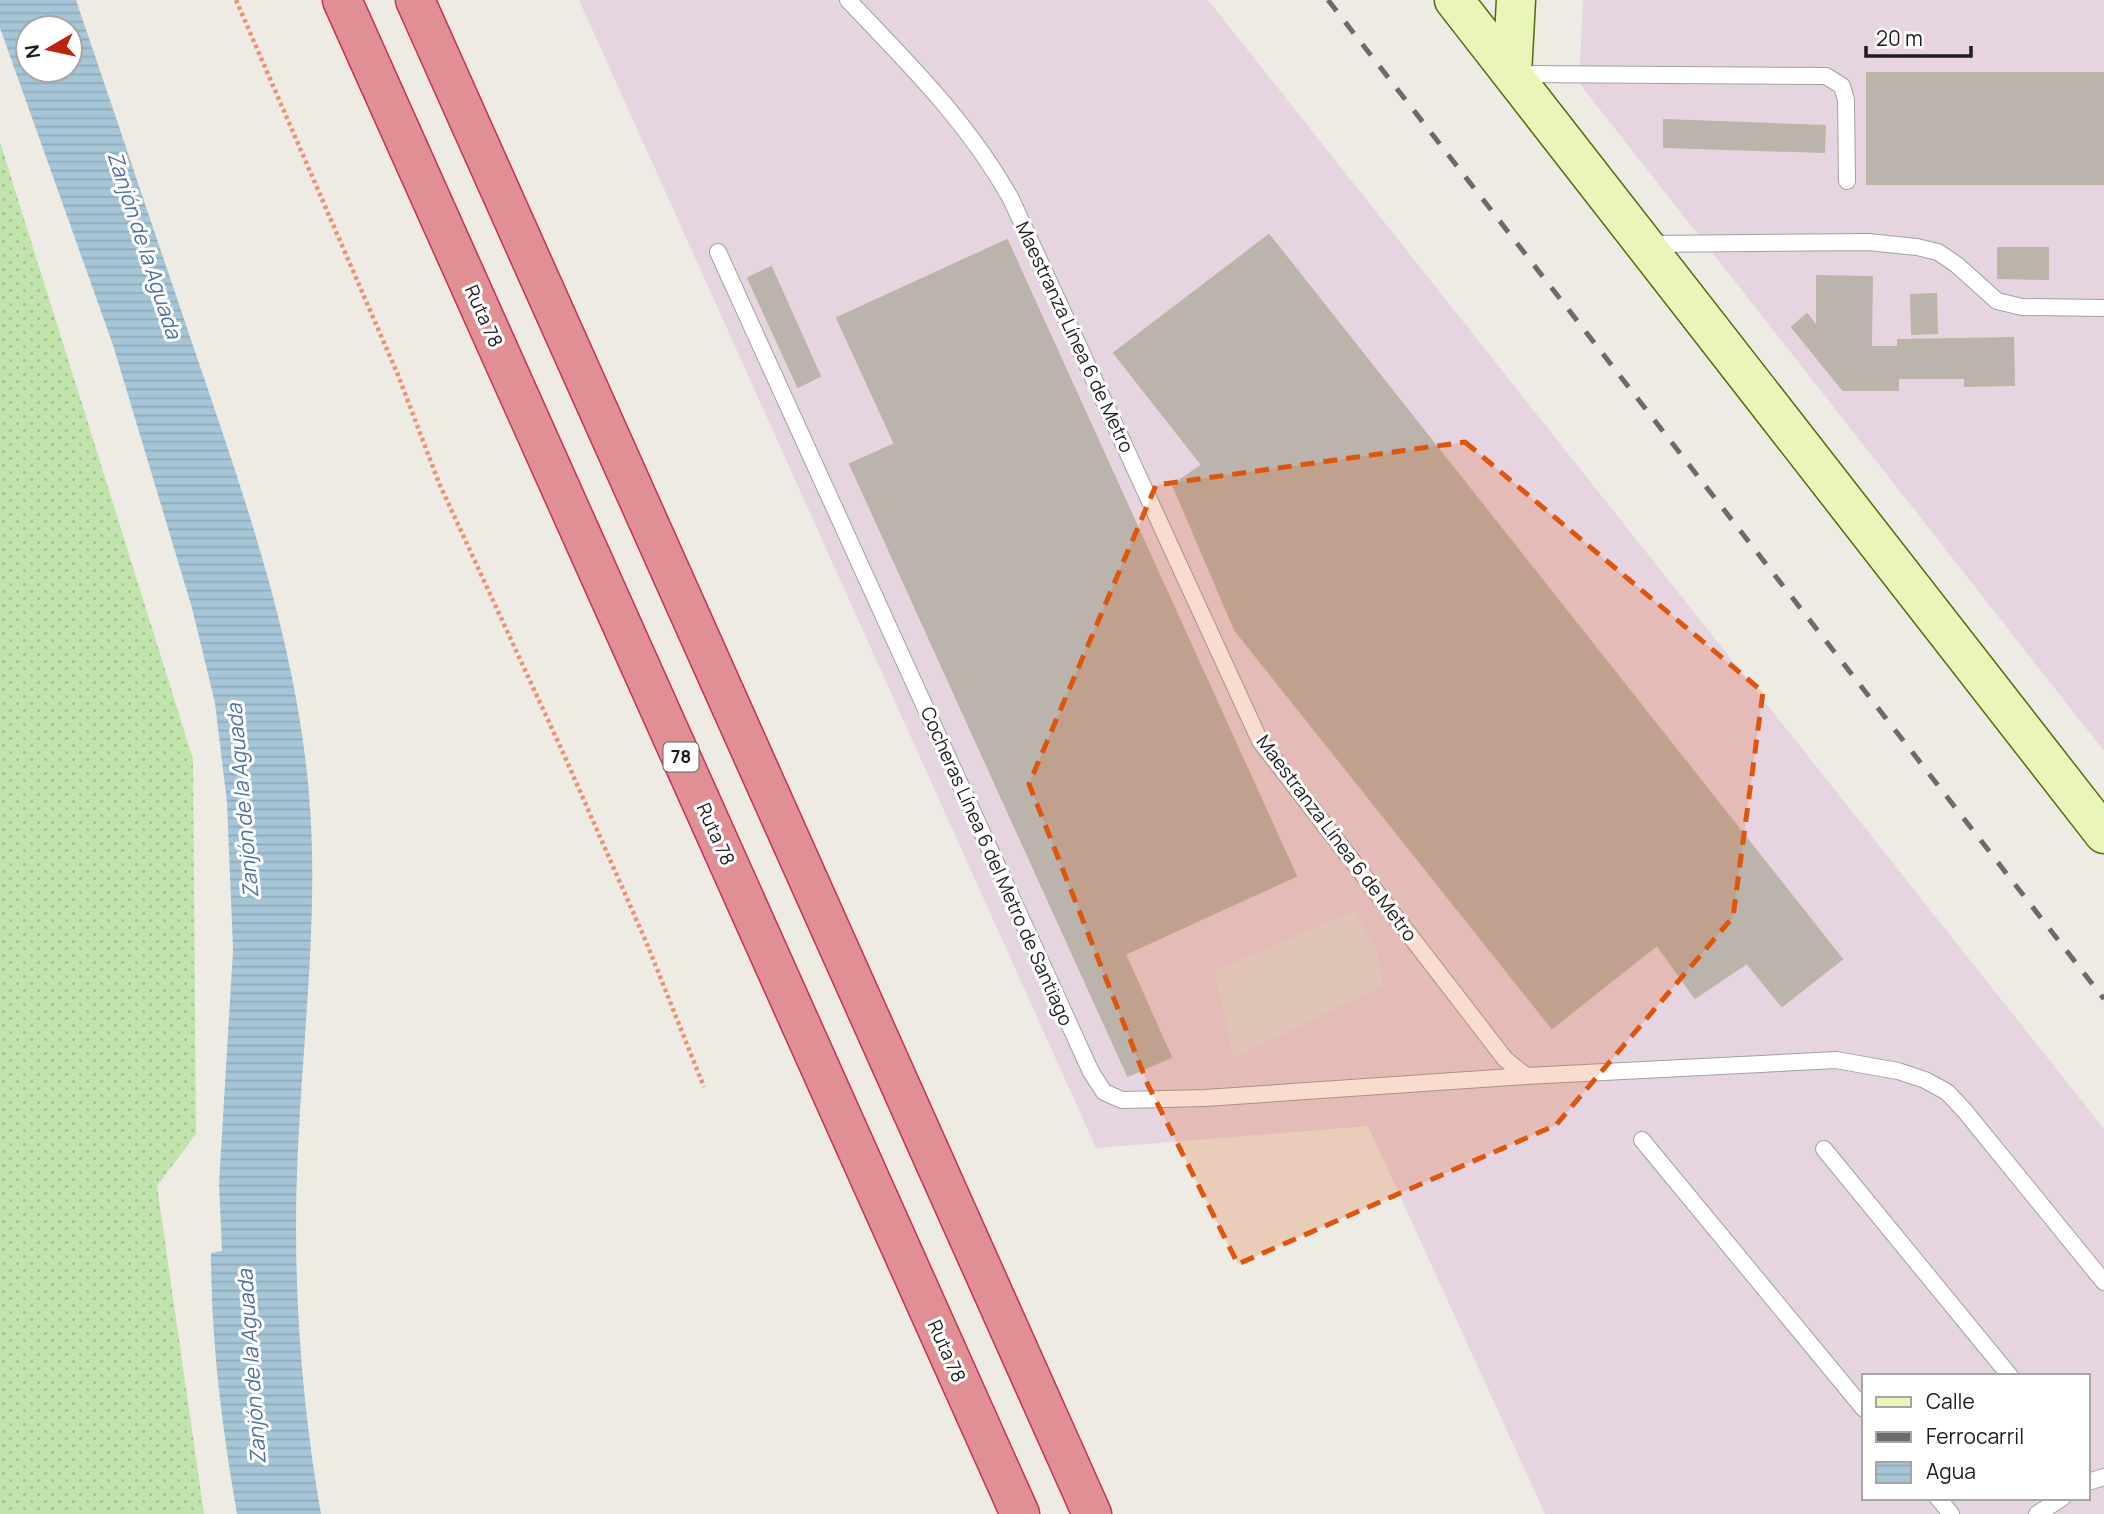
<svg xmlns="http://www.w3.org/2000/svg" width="2104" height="1514" viewBox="0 0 2104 1514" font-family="Manrope,sans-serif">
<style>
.industrial{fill:#e6d5e0;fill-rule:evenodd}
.grass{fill:url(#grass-dots)}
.parking{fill:#e1e1e1}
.water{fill:url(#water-rules);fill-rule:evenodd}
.building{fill:#bab4ad;stroke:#beb4a6;stroke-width:2}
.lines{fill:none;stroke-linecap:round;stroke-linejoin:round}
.lane-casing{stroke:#a1a1a1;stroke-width:18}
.secondary-casing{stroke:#546b0c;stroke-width:41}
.highway-casing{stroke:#cb3050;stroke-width:41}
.path{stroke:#f08f72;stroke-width:4.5;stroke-dasharray:3.5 3.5;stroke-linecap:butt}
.lane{stroke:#fff;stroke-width:16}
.secondary{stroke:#eaf5ba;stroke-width:38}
.highway{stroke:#e08f94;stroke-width:38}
.rail{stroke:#6b6b6b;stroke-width:5;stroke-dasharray:14 14;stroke-linecap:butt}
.marked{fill:#de560d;fill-opacity:0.2;stroke:#de560d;stroke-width:5;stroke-dasharray:14 9;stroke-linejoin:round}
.labels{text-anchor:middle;stroke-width:6;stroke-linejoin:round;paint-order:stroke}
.shield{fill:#fff;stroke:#616161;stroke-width:2}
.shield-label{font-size:18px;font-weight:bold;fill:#1d1d1d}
.street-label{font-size:19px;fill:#1d1d1d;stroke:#fff}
.water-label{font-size:21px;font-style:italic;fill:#506fa5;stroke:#fff}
</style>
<defs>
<pattern id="grass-dots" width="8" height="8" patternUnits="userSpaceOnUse" patternTransform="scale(1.75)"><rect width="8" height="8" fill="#c0e4ac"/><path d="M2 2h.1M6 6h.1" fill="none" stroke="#a5c394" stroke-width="1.8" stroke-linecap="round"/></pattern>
<pattern id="water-rules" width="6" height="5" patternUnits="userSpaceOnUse" patternTransform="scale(1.75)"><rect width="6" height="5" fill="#a6c6d8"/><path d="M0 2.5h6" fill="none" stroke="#8eaab9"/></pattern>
</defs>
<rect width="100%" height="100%" fill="#edebe3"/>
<!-- industrial -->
<path class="industrial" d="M 579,0 L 1208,0 L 2104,1129 L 2104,1514 L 1545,1514 L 1368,1126 L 1096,1148 ZM 1864,1376 L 2088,1376 L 2088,1498 L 1864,1498 Z
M 1583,0 L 2104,0 L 2104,751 L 1579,83 Z"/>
<!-- grass -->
<path class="grass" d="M 0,142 L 193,759 L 196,1134 L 157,1186 L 204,1514 L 0,1514 Z"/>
<!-- parking -->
<path class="parking" d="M 1354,911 L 1377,950 L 1383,986 L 1233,1058 L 1215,971 Z"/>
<!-- water -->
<path class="water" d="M 0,0 L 76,0 C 118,123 159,246 201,369 C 249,510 300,657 310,807 C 318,921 303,1035 298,1149 C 292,1271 300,1394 321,1514 L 237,1514 C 222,1427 211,1342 211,1253 L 222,1251 L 219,1184 L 233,950 L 227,802 L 215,703 L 192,608 L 113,345 L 0,28 ZM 28,28 L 70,28 L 70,70 L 28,70 Z"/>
<!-- building -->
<path class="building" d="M 1867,73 L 2104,73 L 2104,184 L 1867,184 Z
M 1664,120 L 1825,126 L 1824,152 L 1664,147 Z
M 1269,235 L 1842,959 L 1782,1006 L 1747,963 L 1695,998 L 1657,945 L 1552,1028 L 1235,630 L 1173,485 L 1202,465 L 1114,353 Z
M 1007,240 L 1296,876 L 1125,954 L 1171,1057 L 1128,1076 L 850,464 L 895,444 L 837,318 Z
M 1998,248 L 2048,248 L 2048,279 L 1998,278 Z
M 771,267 L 820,376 L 798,387 L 748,278 Z
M 1817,276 L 1872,277 L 1871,347 L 1898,347 L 1898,390 L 1843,390 L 1792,327 L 1807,314 L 1817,327 Z
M 1936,294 L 1937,333 L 1912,334 L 1911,295 Z
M 2013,338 L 2014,385 L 1965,386 L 1965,378 L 1898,378 L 1898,340 Z"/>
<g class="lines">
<!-- lane casing -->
<g class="lane-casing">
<path id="lane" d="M 848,0 C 908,63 968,122 1011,199 L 1260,741 L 1505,1059 L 1526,1076 L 1836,1060 L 1898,1071 L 1925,1080 L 1947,1092 L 1964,1110 L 2104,1282
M 1518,74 L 1826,76 L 1842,86 L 1846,100 L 1847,181
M 1648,244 L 1868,242 L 1917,247 L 1938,252 L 1957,265 L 1997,301 L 2022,307 L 2104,308
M 718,252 L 1091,1072 L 1104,1092 L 1122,1100 L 1205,1098 L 1526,1076
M 1642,1140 L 1864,1409
M 1824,1149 L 2010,1376
M 2088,1482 L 2104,1477
M 1938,1498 L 1951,1514
M 2037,1514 L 2062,1498"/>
</g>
<!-- secondary casing -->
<g class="secondary-casing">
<path id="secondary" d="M 1454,0 L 2104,834
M 1512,74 L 1516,0"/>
</g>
<!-- highway casing -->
<g class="highway-casing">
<path id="highway" d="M 342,0 L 1020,1514
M 415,0 L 1092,1514"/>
</g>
<!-- path -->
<path class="path" d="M 236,0 L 398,375 L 439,483 L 565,757 L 647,944 L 704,1087"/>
<!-- lane -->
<use href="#lane" class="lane"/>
<!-- secondary -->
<use href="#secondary" class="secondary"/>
<!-- highway -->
<use href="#highway" class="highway"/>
<!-- rail -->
<path class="rail" d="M 1328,0 L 2104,999"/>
</g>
<!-- marked area -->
<path class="marked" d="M 1465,442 L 1763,692 L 1733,917 L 1556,1125 L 1238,1264 L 1148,1085 L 1029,784 L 1156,485 Z"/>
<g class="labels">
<!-- shield labels -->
<rect class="shield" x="663.5" y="742.5" width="35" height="29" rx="5"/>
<g class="shield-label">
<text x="681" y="763">78</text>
</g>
<!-- street labels -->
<g class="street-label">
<text transform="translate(484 316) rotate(66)" y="7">Ruta 78</text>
<text transform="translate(1075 337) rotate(65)" y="7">Maestranza Línea 6 de Metro</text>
<text transform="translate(716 834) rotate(66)" y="7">Ruta 78</text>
<text transform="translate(1337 838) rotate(53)" y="7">Maestranza Línea 6 de Metro</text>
<text transform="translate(997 866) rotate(66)" y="7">Cocheras Línea 6 del Metro de Santiago</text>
<text transform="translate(947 1351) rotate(66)" y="7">Ruta 78</text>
</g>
<!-- water labels -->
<g class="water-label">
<text transform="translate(144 245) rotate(72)" y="7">Zanjón de la Aguada</text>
<text transform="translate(243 801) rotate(-95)" y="7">Zanjón de la Aguada</text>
<text transform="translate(252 1367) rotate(-94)" y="7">Zanjón de la Aguada</text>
</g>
</g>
<!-- legend -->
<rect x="1862" y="1374" width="228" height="126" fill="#ffffff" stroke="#a5a5a5" stroke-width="2"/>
<rect x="1876" y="1397" width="35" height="10" fill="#eaf5ba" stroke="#a5a5a5" stroke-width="2"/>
<text x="1926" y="1409" font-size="21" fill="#1d1d1d">Calle</text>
<rect x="1876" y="1432" width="35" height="10" fill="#6b6b6b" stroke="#a5a5a5" stroke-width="2"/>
<text x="1926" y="1444" font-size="21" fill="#1d1d1d">Ferrocarril</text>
<rect x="1876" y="1462" width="35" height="21" fill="url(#water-rules)" stroke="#a5a5a5" stroke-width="2"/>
<text x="1926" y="1479" font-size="21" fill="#1d1d1d">Agua</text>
<!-- north arrow -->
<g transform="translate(49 49) rotate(261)"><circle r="33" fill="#ffffff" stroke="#a5a5a5" stroke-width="2"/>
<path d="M0-5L12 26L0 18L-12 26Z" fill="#bb250e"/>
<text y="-10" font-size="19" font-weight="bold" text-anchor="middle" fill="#1d1d1d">N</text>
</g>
<!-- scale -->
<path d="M1866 46v10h105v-10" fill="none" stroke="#1d1d1d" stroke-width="3.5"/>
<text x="1876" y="46" font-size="21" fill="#1d1d1d" stroke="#ffffff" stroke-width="5" paint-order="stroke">20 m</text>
</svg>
